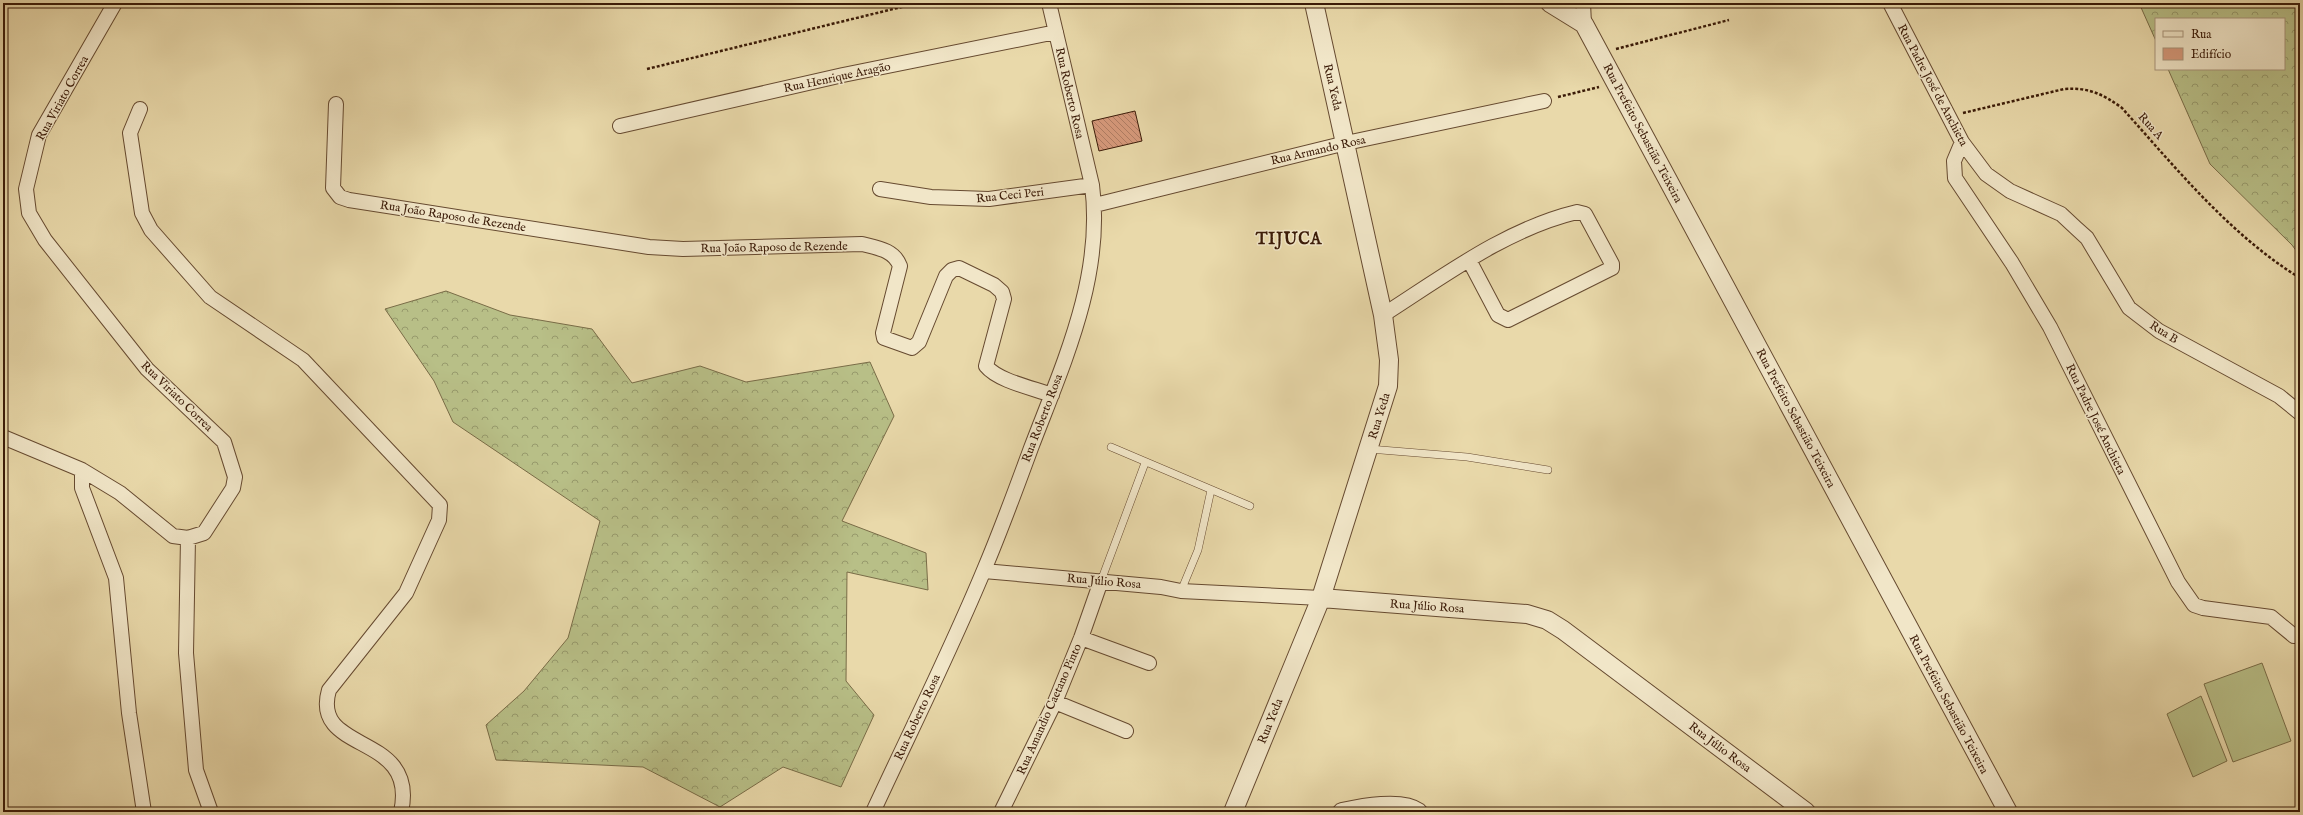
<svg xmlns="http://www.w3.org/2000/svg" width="2303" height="815" viewBox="0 0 2303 815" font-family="'IM FELL English',serif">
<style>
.grass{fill:#b8bf87;stroke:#796c47}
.forest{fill:url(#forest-crowns);stroke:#796c47}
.building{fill:url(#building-back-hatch);stroke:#3a1a07}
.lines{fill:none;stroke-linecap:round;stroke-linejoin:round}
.service-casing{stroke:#664a30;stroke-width:8}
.minor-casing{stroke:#664a30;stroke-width:16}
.tertiary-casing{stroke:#664a30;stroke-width:20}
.path{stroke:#3a1a07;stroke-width:2.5;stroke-dasharray:3 2;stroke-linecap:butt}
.service{stroke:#f1e6c8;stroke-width:7}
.minor{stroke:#f1e6c8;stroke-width:14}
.tertiary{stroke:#f1e6c8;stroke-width:18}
.labels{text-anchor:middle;stroke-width:3;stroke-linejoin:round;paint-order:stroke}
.street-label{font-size:12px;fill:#3a1a07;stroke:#f1e6c8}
.district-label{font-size:16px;font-weight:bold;letter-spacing:1px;fill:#3a1a07;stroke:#f1e6c8}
</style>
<defs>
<pattern id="forest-crowns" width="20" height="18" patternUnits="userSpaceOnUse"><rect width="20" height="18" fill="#b8bf87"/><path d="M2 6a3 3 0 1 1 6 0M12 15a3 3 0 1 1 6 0" fill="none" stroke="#979a6c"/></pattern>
<pattern id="building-back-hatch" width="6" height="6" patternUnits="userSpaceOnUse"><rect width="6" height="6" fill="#d6997b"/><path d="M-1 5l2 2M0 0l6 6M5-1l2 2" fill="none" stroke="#af7c63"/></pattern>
</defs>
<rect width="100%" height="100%" fill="#e9d9aa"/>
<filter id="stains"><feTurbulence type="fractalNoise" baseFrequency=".005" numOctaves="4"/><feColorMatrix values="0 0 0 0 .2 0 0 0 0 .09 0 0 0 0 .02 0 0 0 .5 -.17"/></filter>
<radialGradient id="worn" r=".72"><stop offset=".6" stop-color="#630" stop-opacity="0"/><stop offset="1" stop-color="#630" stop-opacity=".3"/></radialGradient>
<!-- grass -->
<path class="grass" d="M 2262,663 L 2291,741 L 2233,762 L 2204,684 Z
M 2201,696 L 2227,761 L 2193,777 L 2167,714 Z"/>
<!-- forest -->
<path class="forest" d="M 2139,3 L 2300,3 L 2300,256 L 2292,245 L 2210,164 L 2168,69 L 2284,69 L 2284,19 L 2156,19 L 2156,41 Z
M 446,291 L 510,315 L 592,329 L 632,383 L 700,366 L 746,382 L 870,362 L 894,416 L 842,521 L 926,553 L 928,590 L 847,572 L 846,681 L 874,715 L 841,787 L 783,767 L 720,807 L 643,767 L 496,760 L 486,725 L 524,691 L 568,638 L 600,521 L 453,422 L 434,381 L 385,309 Z"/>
<!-- building -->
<path class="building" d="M 1135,111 L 1142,141 L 1099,151 L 1092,121 Z"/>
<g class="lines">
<!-- service casing -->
<g class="service-casing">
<path id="service" d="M 1111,447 L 1250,506
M 1369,449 L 1467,457 L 1548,470
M 1101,581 L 1145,463
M 1181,591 L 1198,550 L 1211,490"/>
</g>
<!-- minor casing -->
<g class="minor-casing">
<path id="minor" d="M 1583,3 L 1584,24
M 1890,3 L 1962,142 L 1986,174 L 2010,191 L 2061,214 L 2076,228 L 2087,238 L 2129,308 L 2159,331 L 2279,396 L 2300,413
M 336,104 L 333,188 L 340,197 L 349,200 L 649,247 L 683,249 L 862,244 C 878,248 894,250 900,266 L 883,333 L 884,338 L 912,348 L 919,342 L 946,276 L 952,270 L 959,268 L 994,285 L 1002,292 L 1004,299 L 986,366 C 998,381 1033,388 1052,395
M 140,109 L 130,133 L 142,213 L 151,230 L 210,297 L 303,360 L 440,505 L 439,520 L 406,593 L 329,690 C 310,755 419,731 401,812
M 620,126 L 843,75 L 1056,32
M 1962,142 L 1954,161 L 1955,178 L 2012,263 L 2050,327 L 2178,582 L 2194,605 L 2203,608 L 2271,617 L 2294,636
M 880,189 L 931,197 L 989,199 L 1092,185
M 1095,205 L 1346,143 L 1544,101
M 1383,315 C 1444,276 1506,229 1577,212 L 1585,214 L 1612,264 L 1612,268 L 1508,320 L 1498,315 L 1469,260
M 3,437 L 82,470 L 120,493 L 173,536 L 188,538 L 204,533 L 233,488 L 235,477 L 224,442 L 147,369 L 45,240 L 29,213 L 26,189 L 39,135 L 115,3
M 82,470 L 82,488 L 116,578 L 129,713 L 144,812
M 188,538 L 186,653 L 196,770 L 211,812
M 984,571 L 1161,587 L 1181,591 L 1321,598
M 1081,638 L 1149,663
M 1055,702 L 1126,731
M 873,812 C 910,732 950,652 984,570 C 1001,530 1016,489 1031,448 C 1063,364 1104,277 1092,185 L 1049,3
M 1001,812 L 1055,702 L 1081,638 L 1101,581"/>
</g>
<!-- tertiary casing -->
<g class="tertiary-casing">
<path id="tertiary" d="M 1550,3 L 1584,24 L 2008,812
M 1321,598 L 1527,614 L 1547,620 L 1563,630 L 1806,812
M 1233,812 L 1321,598 L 1388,386 L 1389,360 L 1383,315 L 1314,3
M 1342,812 C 1361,808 1402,800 1418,812"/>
</g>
<!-- path -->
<path class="path" d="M 1616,49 L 1729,20
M 647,69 L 918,3
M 1558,97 L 1599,87
M 1963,113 L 2064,89 C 2088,87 2103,94 2122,108 C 2176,168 2230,235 2300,278"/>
<!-- service -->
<use href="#service" class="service"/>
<!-- minor -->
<use href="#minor" class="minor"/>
<!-- tertiary -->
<use href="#tertiary" class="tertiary"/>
</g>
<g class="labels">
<!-- street labels -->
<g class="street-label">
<text transform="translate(837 77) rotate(-12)" y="4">Rua Henrique Aragão</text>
<text transform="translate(1933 85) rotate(62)" y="4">Rua Padre José de Anchieta</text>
<text transform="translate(1333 87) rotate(77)" y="4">Rua Yeda</text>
<text transform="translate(1070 93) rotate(77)" y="4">Rua Roberto Rosa</text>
<text transform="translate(62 98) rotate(-61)" y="4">Rua Viriato Correa</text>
<text transform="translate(2151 126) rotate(48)" y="4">Rua A</text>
<text transform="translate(1643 133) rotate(62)" y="4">Rua Prefeito Sebastião Teixeira</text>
<text transform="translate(1318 150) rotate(-13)" y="4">Rua Armando Rosa</text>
<text transform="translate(1010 195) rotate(-6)" y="4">Rua Ceci Peri</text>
<text transform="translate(453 216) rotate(9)" y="4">Rua João Raposo de Rezende</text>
<text transform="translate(774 247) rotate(-1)" y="4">Rua João Raposo de Rezende</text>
<text transform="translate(2164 332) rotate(32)" y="4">Rua B</text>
<text transform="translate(177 396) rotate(44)" y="4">Rua Viriato Correa</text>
<text transform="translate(1379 416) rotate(-73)" y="4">Rua Yeda</text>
<text transform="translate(1042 418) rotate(-69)" y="4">Rua Roberto Rosa</text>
<text transform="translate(1796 418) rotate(62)" y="4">Rua Prefeito Sebastião Teixeira</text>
<text transform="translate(2096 419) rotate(64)" y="4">Rua Padre José Anchieta</text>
<text transform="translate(1104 581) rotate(5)" y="4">Rua Júlio Rosa</text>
<text transform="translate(1427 606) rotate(4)" y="4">Rua Júlio Rosa</text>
<text transform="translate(1949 704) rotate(62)" y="4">Rua Prefeito Sebastião Teixeira</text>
<text transform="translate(1049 709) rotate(-66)" y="4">Rua Amandio Caetano Pinto</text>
<text transform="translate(917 717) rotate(-65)" y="4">Rua Roberto Rosa</text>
<text transform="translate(1270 721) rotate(-68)" y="4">Rua Yeda</text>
<text transform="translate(1720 747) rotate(37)" y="4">Rua Júlio Rosa</text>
</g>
<!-- district labels -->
<g class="district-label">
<text x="1289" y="244">TIJUCA</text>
</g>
</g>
<!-- margin -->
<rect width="2303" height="815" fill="none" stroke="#e9d9aa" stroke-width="16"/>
<rect x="4" y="4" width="2295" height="807" fill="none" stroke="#3a1a07" stroke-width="2"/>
<rect x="8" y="8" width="2287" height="799" fill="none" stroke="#3a1a07"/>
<!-- legend -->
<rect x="2155" y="18" width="130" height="52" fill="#f1e6c8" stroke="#a8947b"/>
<rect x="2163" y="31" width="20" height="6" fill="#f1e6c8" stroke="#a8947b"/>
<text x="2191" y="38" font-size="12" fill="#3a1a07">Rua</text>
<rect x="2163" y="48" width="20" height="12" fill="#d6997b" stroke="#a8947b"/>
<text x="2191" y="58" font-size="12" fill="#3a1a07">Edifício</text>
<rect width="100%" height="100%" filter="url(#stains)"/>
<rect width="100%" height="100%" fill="url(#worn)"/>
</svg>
